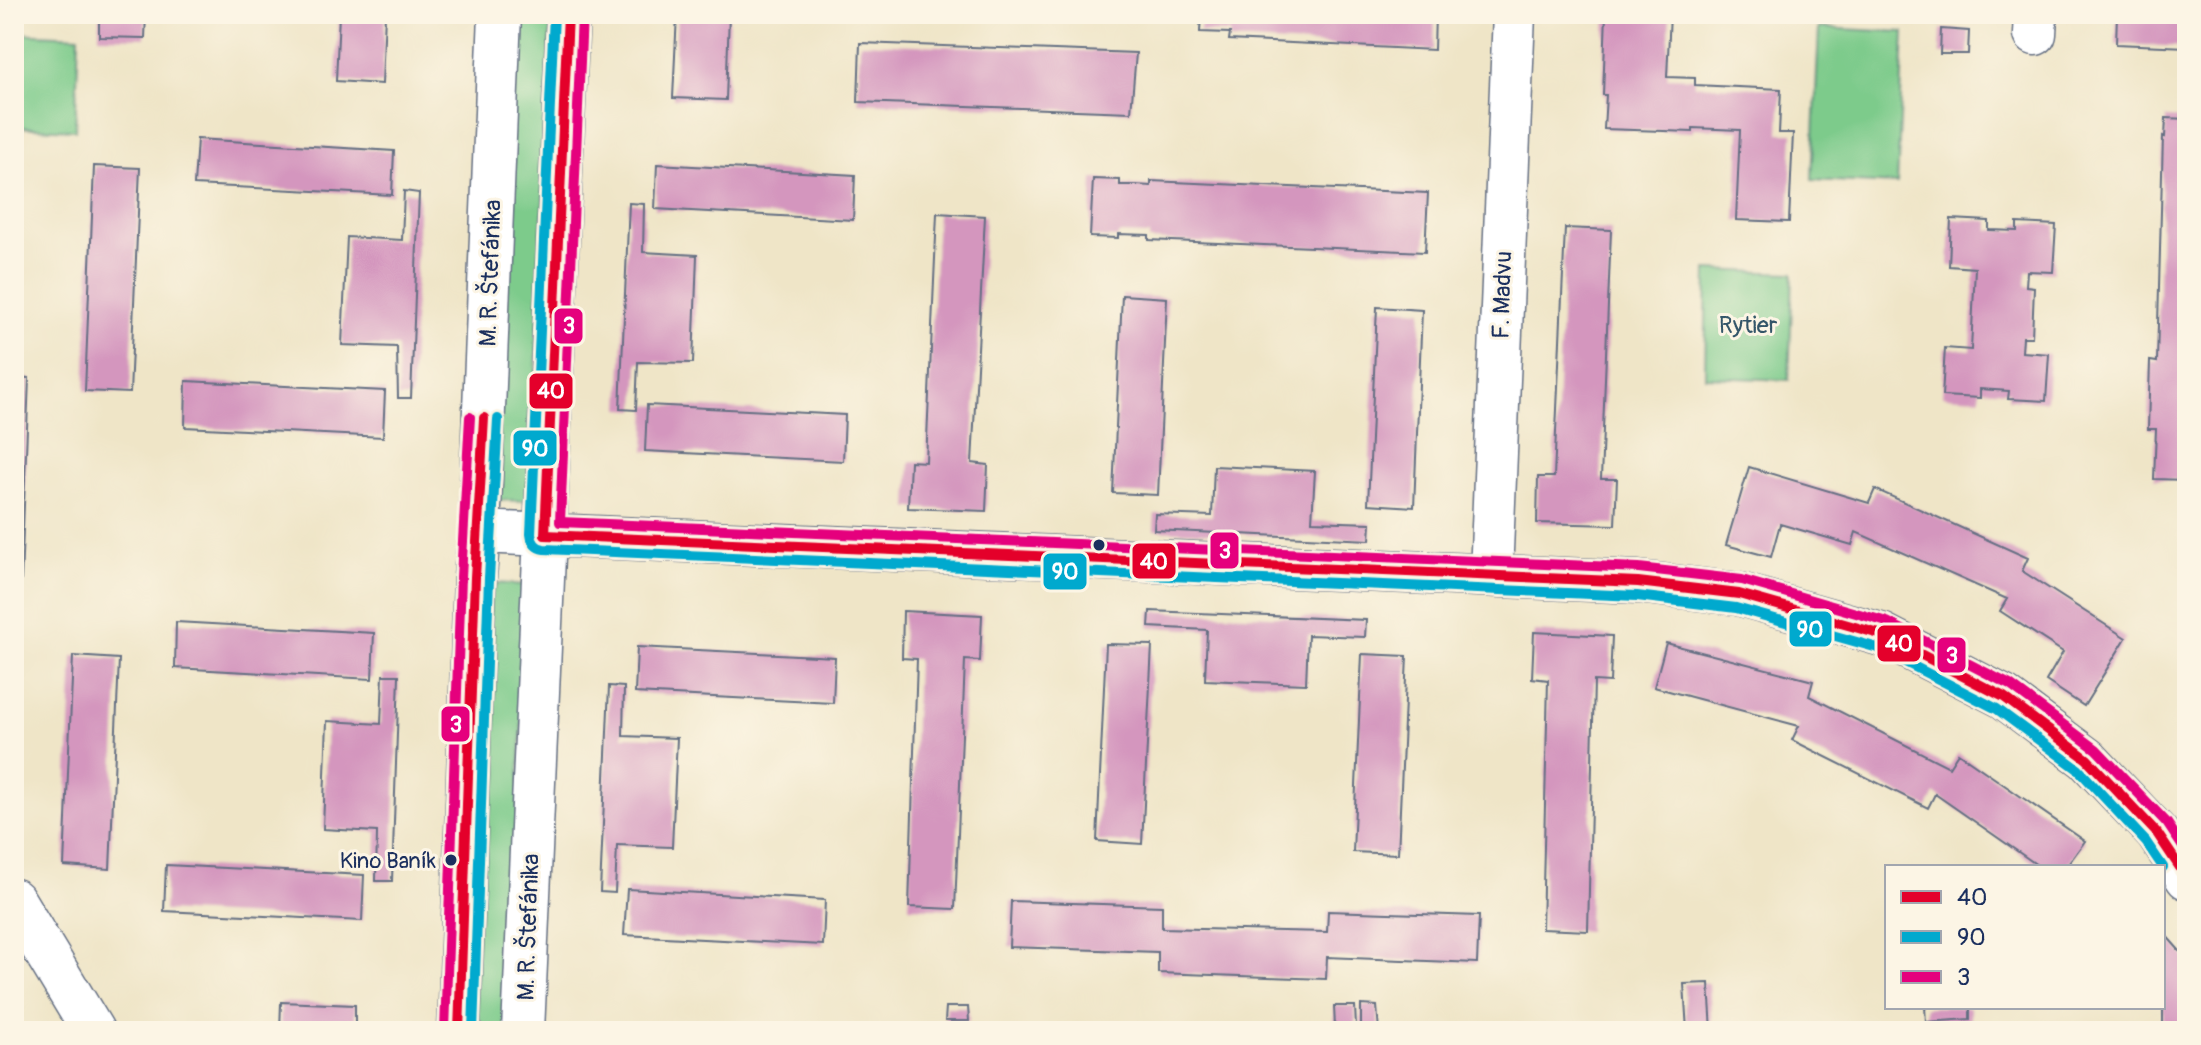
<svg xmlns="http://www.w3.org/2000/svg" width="2201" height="1045" viewBox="0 0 2201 1045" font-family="Pangolin,sans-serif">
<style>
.green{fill:#7dcb8b;stroke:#4c7d74;stroke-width:2}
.building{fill:#d496be}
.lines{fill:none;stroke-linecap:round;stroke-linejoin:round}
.minor-casing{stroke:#656f83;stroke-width:45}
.minor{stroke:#fff;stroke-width:42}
.bus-1-casing{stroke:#fcf5e5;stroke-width:16}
.bus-2-casing{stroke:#fcf5e5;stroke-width:16}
.bus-3-casing{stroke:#fcf5e5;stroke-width:16}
.bus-1{stroke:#e4002b;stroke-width:10}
.bus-2{stroke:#00a9ce;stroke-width:10}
.bus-3{stroke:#e5007d;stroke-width:10}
.bus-dot{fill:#1b2f5e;stroke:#fcf5e5;stroke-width:3}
.labels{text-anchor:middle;stroke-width:6;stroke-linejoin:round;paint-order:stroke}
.bus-label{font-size:22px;fill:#1b2f5e;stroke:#fcf5e5;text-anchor:end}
.street-label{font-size:24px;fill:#1b2f5e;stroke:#fcf5e5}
.park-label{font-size:24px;fill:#345669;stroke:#fcf5e5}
.line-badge{stroke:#fcf5e5;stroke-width:3}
.badge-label{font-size:22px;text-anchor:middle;font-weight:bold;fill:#fff}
</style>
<rect width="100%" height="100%" fill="#fcf5e5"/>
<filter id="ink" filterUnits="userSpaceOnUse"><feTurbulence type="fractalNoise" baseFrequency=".0125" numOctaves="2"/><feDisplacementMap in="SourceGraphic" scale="16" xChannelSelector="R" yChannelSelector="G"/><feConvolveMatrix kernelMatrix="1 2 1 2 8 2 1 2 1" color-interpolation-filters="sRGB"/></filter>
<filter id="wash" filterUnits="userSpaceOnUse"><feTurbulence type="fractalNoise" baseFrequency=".006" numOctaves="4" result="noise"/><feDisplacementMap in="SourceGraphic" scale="32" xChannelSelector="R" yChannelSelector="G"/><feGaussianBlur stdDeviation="1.8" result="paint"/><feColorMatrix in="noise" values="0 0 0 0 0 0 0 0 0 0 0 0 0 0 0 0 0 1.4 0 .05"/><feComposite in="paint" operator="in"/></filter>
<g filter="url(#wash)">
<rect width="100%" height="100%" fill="#efe5c7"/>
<!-- green -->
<path class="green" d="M 515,14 L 551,14 L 531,501 L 494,500 Z
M 1819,28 L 1904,32 L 1897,184 L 1812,180 Z
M 14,33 L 79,36 L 75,130 L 14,127 Z
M 1707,270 L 1793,273 L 1789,380 L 1705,377 Z
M 491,583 L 528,585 L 508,1031 L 472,1031 Z"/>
<g id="blocks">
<!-- building -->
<path class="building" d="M 99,14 L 146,14 L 145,38 L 99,37 Z
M 339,14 L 385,14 L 382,84 L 336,81 Z
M 677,14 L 729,14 L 726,100 L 673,98 Z
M 1201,14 L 1435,14 L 1434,50 L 1229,40 L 1230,33 L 1200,32 Z
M 1606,14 L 1670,14 L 1667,77 L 1695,78 L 1695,85 L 1781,89 L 1779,133 L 1793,133 L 1789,222 L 1736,220 L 1740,130 L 1693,128 L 1693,132 L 1604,129 L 1606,95 L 1603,95 Z
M 2117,14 L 2187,14 L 2187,47 L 2116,44 Z
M 1941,29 L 1969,31 L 1968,54 L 1940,54 Z
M 860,43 L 1136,53 L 1131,112 L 858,102 Z
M 2166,118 L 2187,119 L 2187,480 L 2154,479 L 2156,429 L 2148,429 L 2150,361 L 2157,362 L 2163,136 L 2165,137 Z
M 197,139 L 394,151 L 392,195 L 194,185 Z
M 657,164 L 855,175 L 853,220 L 655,209 Z
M 94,166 L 140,168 L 130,393 L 85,391 Z
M 1093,179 L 1120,180 L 1120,185 L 1135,185 L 1151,186 L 1151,181 L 1428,193 L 1425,252 L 1149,240 L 1149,235 L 1118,234 L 1118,238 L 1090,237 Z
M 404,191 L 419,193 L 411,398 L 398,398 L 397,347 L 342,345 L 347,237 L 402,240 Z
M 629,203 L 644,204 L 643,252 L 697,255 L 693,363 L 638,362 L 636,410 L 620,409 Z
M 937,213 L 985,216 L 972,463 L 988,465 L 986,511 L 908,508 L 910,461 L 926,462 Z
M 1951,219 L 1989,221 L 1989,230 L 2017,231 L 2017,223 L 2056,225 L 2053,272 L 2027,271 L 2026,286 L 2034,287 L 2032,337 L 2023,337 L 2022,352 L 2049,354 L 2046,401 L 2008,399 L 2009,391 L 1980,389 L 1980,398 L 1942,396 L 1945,348 L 1971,350 L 1975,268 L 1949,266 Z
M 1565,228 L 1611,230 L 1601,479 L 1617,479 L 1615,525 L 1537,523 L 1538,477 L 1554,477 Z
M 1122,295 L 1167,298 L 1158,495 L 1113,493 Z
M 1377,307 L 1422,310 L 1414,507 L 1368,504 Z
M 14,377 L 29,378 L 18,657 L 14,657 Z
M 186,381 L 385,391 L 383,437 L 185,427 Z
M 647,405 L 845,415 L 843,461 L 645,451 Z
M 1214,466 L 1315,471 L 1312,521 L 1371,523 L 1370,540 L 1154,530 L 1155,514 L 1212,516 Z
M 1749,467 L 1869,503 L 1875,489 L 2028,558 L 2022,571 L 2126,638 L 2084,706 L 2046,681 L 2063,652 L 2000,611 L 2007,599 L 1856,532 L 1852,545 L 1780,524 L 1771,557 L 1726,545 Z
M 903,611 L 982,615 L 980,661 L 965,660 L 955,909 L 909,907 L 917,659 L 902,658 Z
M 1150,611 L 1366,620 L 1365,637 L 1308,635 L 1306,684 L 1205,680 L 1207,630 L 1149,627 Z
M 176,622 L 374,633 L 372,679 L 175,668 Z
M 1534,632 L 1612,636 L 1610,682 L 1594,681 L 1588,931 L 1542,929 L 1548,680 L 1532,678 Z
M 1666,643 L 1813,681 L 1809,696 L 1949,767 L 1958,753 L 2085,841 L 2066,867 L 2040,867 L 1935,794 L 1928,808 L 1792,740 L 1799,726 L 1654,687 Z
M 1106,644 L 1152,645 L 1142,844 L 1097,841 Z
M 637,647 L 835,657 L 833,703 L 635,693 Z
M 1362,654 L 1407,656 L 1398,854 L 1353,852 Z
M 73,656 L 119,659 L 110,869 L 64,866 Z
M 383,675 L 399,675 L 392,881 L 376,881 L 377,832 L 323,829 L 327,721 L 381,724 Z
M 609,686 L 624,687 L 623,736 L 677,738 L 672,847 L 617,845 L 615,893 L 600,892 Z
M 166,865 L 364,875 L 362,921 L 164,911 Z
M 627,889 L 825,900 L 823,945 L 624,935 Z
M 1011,901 L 1162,906 L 1162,928 L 1327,932 L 1328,911 L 1479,916 L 1477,963 L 1327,957 L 1326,979 L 1158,973 L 1158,952 L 1009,947 Z
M 2163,932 L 2187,959 L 2187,1031 L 2163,1031 Z
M 1709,983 L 1712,1031 L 1687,1031 L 1684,984 Z
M 281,1002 L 355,1005 L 355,1031 L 280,1031 Z
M 1361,1005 L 1377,1006 L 1379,1031 L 1361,1031 Z
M 1334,1006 L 1355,1006 L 1356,1027 L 1335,1027 Z
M 946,1007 L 968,1007 L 969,1021 L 945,1021 Z
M 1925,1007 L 1970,1007 L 1970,1019 L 1926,1022 Z
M 1522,1024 L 1522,1031 L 1503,1031 L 1502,1025 Z"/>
</g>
</g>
<g filter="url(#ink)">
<use href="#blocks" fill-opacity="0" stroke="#656f83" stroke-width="2"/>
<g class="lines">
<!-- minor casing -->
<g class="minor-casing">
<path id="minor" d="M 2035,34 L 2036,14
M 479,532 L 1638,582 L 1739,594 L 1883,635 L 2004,697 L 2087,759 L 2157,833 L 2187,878
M 1491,575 L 1514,14
M 14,900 L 93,1031
M 459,1031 L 475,577 L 479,532 L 500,14
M 523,1031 L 568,14"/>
</g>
<!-- minor -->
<use href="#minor" class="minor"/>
<!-- bus-1 casing -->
<g class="bus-1-casing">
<path id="bus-1" d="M 568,14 L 545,535 L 1638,582 L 1739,594 L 1883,635 L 2004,697 L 2087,759 L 2157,833 L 2187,878
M 459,1031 L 475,577 L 484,418"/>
</g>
<!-- bus-2 casing -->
<g class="bus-2-casing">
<path id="bus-2" d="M 554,14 L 531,534 C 532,543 536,548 544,549 L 1637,596 L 1736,608 L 1878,648 L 1997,709 L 2078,769 L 2146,842 L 2163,867
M 473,1031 L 489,578 L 498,419"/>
</g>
<!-- bus-3 casing -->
<g class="bus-3-casing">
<path id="bus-3" d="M 582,15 L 560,522 L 1639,568 L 1742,580 L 1887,622 L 2010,685 L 2096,749 L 2167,823 L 2187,853
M 445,1031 L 461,577 L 470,417"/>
</g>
<!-- bus-1 -->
<use href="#bus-1" class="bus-1"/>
<!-- bus-2 -->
<use href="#bus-2" class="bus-2"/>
<!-- bus-3 -->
<use href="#bus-3" class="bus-3"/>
</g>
</g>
<!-- markers -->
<g class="bus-dot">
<circle cx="1099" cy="545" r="7"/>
<circle cx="451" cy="860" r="7"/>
</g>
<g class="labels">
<!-- bus labels -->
<g class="bus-label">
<text x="436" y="868">Kino Baník</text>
</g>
<!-- street labels -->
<g class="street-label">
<text transform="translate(490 273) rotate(-88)" y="8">M. R. Štefánika</text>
<text transform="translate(1502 295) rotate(-88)" y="8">F. Madvu</text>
<text transform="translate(528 927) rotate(-88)" y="8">M. R. Štefánika</text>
</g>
<!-- park labels -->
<g class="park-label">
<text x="1748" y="333">Rytier</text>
</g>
</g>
<g class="line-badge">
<rect x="553" y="307" width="31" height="38" rx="8" fill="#e5007d"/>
<rect x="528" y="372" width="46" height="38" rx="8" fill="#e4002b"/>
<rect x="512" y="429" width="46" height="38" rx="8" fill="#00a9ce"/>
<rect x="1209" y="531" width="31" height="39" rx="8" fill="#e5007d"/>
<rect x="1131" y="542" width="46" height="38" rx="8" fill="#e4002b"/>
<rect x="1042" y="552" width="46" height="39" rx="8" fill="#00a9ce"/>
<rect x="1788" y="610" width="45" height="38" rx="8" fill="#00a9ce"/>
<rect x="1876" y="624" width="46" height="39" rx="8" fill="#e4002b"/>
<rect x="1936" y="636" width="31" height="38" rx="8" fill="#e5007d"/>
<rect x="440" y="705" width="31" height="38" rx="8" fill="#e5007d"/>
</g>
<g class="badge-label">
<text x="569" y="333">3</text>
<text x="551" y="398">40</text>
<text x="535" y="456">90</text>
<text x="1225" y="558">3</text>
<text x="1154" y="569">40</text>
<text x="1065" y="579">90</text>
<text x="1810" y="637">90</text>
<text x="1899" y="651">40</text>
<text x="1952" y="663">3</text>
<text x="456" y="732">3</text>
</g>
<!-- margin -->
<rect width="2201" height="1045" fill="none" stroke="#fcf5e5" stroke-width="48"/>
<!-- legend -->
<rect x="1885" y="865" width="280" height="144" fill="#fcf5e5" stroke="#a2a6af" stroke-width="2"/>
<rect x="1901" y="891" width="40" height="12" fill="#e4002b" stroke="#a2a6af" stroke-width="2"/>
<text x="1957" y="905" font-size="24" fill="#1b2f5e">40</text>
<rect x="1901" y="931" width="40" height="12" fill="#00a9ce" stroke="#a2a6af" stroke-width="2"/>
<text x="1957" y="945" font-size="24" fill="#1b2f5e">90</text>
<rect x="1901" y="971" width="40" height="12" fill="#e5007d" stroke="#a2a6af" stroke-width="2"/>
<text x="1957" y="985" font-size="24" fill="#1b2f5e">3</text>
</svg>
